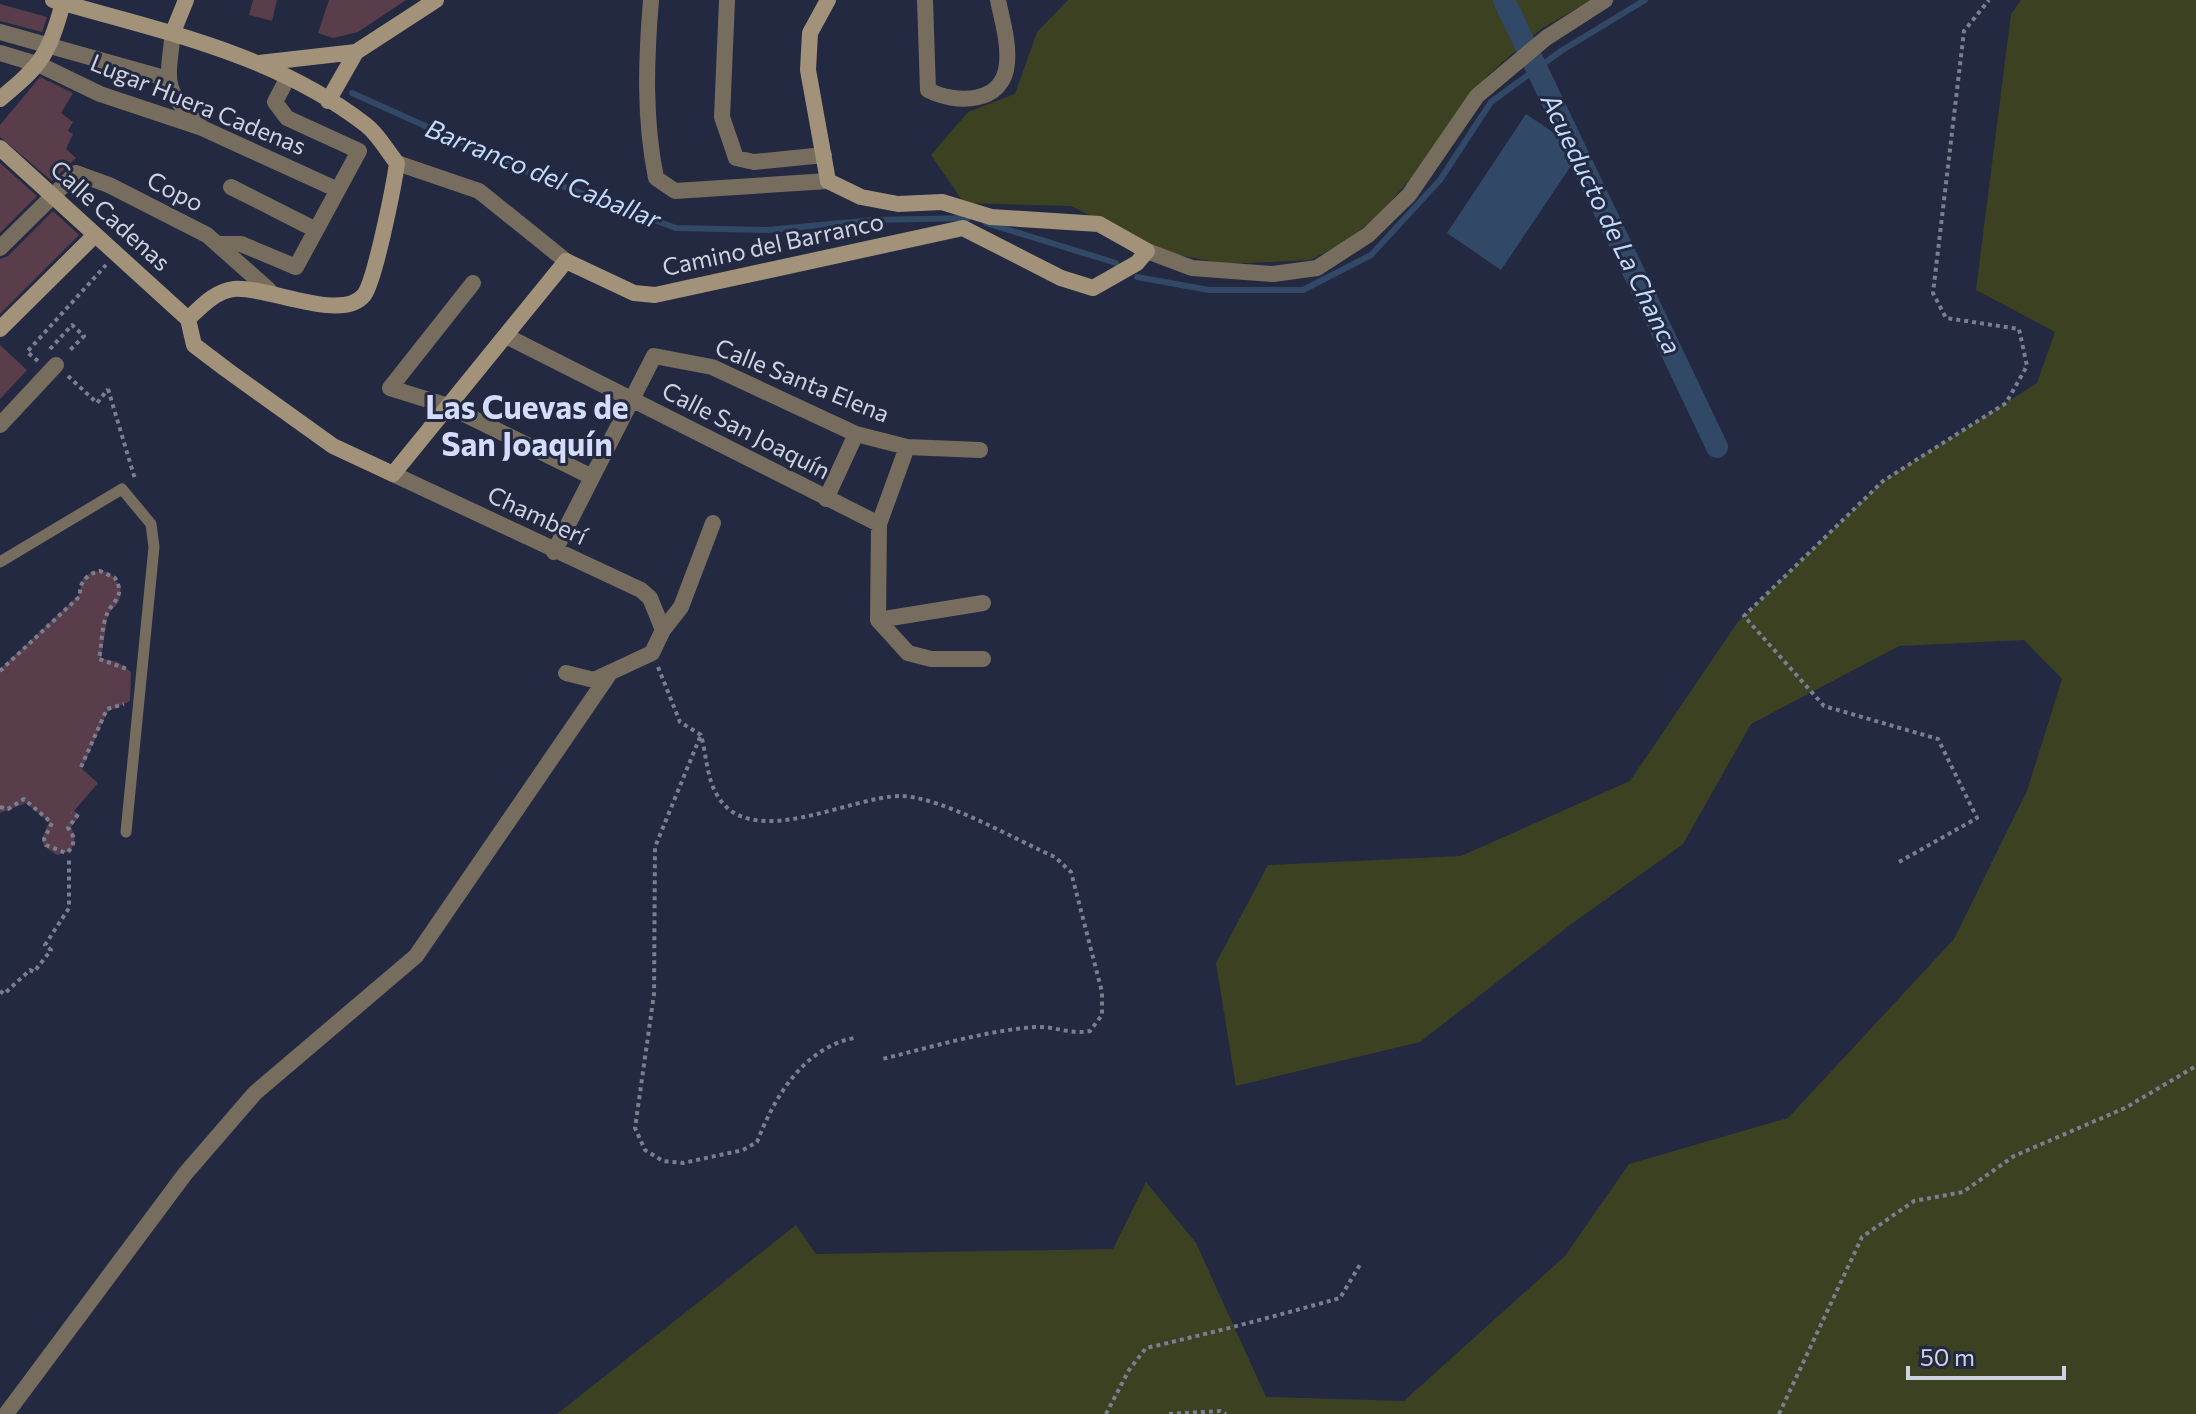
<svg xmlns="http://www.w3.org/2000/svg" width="2196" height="1414" viewBox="0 0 2196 1414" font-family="Commissioner,sans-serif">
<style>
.green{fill:#3c4221}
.water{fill:#314866}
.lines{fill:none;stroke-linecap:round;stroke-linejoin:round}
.stream{stroke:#314866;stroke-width:6}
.canal{stroke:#314866;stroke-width:22}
.building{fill:#593d4b}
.path{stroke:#797e91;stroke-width:4;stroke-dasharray:4 4;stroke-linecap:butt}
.lane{stroke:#776d5e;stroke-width:11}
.street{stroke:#776d5e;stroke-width:16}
.secondary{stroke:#a2927a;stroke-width:16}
.labels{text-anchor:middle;stroke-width:6;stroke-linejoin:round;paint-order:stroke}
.street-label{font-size:24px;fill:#ced3e2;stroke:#232940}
.water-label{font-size:26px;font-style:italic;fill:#c2dbfc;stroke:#232940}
.district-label{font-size:32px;font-weight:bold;fill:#d3dcfa;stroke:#232940}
</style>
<rect width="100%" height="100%" fill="#232940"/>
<!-- green -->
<path class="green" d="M 1068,0 L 1591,0 L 1541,29 L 1487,76 L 1418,170 L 1385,208 L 1348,241 L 1310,260 L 1225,264 L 1165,252 L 1071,206 L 964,203 L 931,155 L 968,112 L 1015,94 L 1037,32 Z
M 2021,0 L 2196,0 L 2196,1414 L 557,1414 L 796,1225 L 816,1254 L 1113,1249 L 1146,1182 L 1196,1243 L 1266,1397 L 1404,1401 L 1565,1256 L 1629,1164 L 1788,1118 L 1954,939 L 2027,791 L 2062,679 L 2024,640 L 1899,646 L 1751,724 L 1683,844 L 1570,925 L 1420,1042 L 1236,1086 L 1216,963 L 1268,865 L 1461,856 L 1630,781 L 1737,623 L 1883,481 L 2037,383 L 2055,332 L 1976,290 L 2011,14 Z"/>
<!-- water -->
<path class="water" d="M 1526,114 L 1581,151 L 1501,270 L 1447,233 Z"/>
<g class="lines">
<!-- stream -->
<path class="stream" d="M 352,93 L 543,179 L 676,228 L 768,230 L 873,220 L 968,218
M 986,223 L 1116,263
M 1137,277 L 1209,290 L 1303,290 L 1371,255 L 1440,180 L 1491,102 L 1561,51 L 1645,0"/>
<!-- canal -->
<path class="canal" d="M 1504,0 L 1717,447"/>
</g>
<!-- building -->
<path class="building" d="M 253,0 L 277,0 L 272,21 L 249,15 Z
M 329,0 L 406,0 L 358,32 L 333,38 L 318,33 Z
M 0,4 L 47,17 L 42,32 L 0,21 Z
M 40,77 L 73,93 L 61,113 L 73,122 L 68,131 L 73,134 L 66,149 L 76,158 L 52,181 L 0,137 L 0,125 Z
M 0,163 L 37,196 L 0,233 Z
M 53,211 L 79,235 L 0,314 L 0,259 L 8,256 Z
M 0,345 L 27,370 L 0,399 Z
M 94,571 L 109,572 L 121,587 L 119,602 L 108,614 L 101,658 L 118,662 L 131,672 L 130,701 L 107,712 L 82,769 L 98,783 L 74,811 L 80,815 L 71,827 L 75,837 L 71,851 L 57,855 L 44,846 L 42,839 L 49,822 L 26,803 L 0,813 L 0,669 L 79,595 L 83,578 Z"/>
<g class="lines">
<!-- path -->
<path class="path" d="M 50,349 L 72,325 L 84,336 L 68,352
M 38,361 L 27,352 L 106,265
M 68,376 L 97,403 L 108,389
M 108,389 L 135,479
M 658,667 L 680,722 L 701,735 C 706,753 707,779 717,795 C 750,853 850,796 901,796 C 942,797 1016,840 1055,857 L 1071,872 L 1102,992 L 1102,1015 L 1090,1031 C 1070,1035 1055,1026 1035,1027 C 984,1031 932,1047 882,1059
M 0,671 L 80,596 C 79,583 86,574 100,571 L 115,578 C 125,596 115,598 108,612 C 101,625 102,646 99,659 L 127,669
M 700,737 L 655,847 L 654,994 L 635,1128 L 645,1150 L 663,1161 L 683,1163 L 743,1150 L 757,1142 C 774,1098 803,1048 854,1038
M 81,767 L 107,709 L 124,704
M 0,807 L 8,809 L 24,799 L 52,823 L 44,839 L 46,845 L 66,853 C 75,847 76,836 68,828 L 77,816 L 72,812
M 1899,862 L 1977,818 L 1938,739 L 1824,706 L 1744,616 L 1883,481 L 2006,403 L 2027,366 L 2019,329 L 1946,318 L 1933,293 L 1964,31 L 1989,0
M 0,991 L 4,994 L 30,970 L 34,972 L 51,950 L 45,945 L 69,908 L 69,857
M 1106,1414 L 1129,1370 L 1146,1348 C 1212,1333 1276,1316 1340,1298 L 1361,1263
M 1169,1414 L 1220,1411 L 1226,1414
M 1779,1414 L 1862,1237 L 1914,1201 L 1963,1192 L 2014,1156 L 2125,1108 L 2196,1066"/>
<!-- lane -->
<path class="lane" d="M 0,562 L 122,489 L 151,524 L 154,547 L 126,832"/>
<!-- street -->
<path class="street" d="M 651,0 C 646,60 644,119 656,178 L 675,191 L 828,181
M 727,0 L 722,117 L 736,158 L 754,162 L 824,155
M 925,0 L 928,90 C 955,104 1004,105 1007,63 C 1009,42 1002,20 998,0
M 0,32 L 168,79
M 173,32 C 167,86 162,87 201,127
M 0,53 L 40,65 L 100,94 L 202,128 L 338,190
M 397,163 L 479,191 L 566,261
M 231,187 L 316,230
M 217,244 L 241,244 L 296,267 L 359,151 L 287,118 L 275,102 L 287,79
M 0,248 L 76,173 L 109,185 L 207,235 L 269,290
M 1147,251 L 1192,268 L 1273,274 L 1317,268 L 1368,235 L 1409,195 L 1477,96 L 1546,38 L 1605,0
M 473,283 L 390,388 L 448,406 L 592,477
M 506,336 L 879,524
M 0,425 L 56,365
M 907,447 L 879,524 L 878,620 L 908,653 L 931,659 L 983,659
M 393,474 L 641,590 L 650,598 L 663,630
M 826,499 L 856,434
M 554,552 L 654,356 L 712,367 L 856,434 L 907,447 L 980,450
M 878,620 L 983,603
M 566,673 L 594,680 L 652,653 L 663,630 L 681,607 L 713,523
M 6,1414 L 185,1174 L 255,1093 L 416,956 L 610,673"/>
<!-- secondary -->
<path class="secondary" d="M 53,0 C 161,31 275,54 366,125 C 378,134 387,151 397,163 C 394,185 375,281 364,295 C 342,323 268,286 234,289 C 215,291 201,307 188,319
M 173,32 L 186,0
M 259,63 L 356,52 L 436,0
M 0,99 C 42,64 48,56 63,3
M 328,101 L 356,52
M 0,148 L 188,319
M 188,319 L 194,345 L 227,370 L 333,446 L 393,474 L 566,261 L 634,293 L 655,295 L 963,228 L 1061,278 L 1093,288 L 1137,263 L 1147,251 L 1099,224 L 991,217 L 942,202 L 898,204 L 861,197 L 828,181 L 808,70 L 810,33 L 828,0
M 0,329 L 95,235"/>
</g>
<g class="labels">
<!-- street labels -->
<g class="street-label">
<text transform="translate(198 105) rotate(22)" y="8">Lugar Huera Cadenas</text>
<text transform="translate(175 192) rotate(27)" y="8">Copo</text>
<text transform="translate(110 216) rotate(42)" y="8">Calle Cadenas</text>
<text transform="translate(773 245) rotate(-12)" y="8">Camino del Barranco</text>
<text transform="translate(802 381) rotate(22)" y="8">Calle Santa Elena</text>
<text transform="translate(746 431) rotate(27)" y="8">Calle San Joaquín</text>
<text transform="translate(537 516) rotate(25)" y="8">Chamberí</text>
</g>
<!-- water labels -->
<g class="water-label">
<text transform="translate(543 174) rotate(22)" y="9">Barranco del Caballar</text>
<text transform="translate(1611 224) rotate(64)" y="9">Acueducto de La Chanca</text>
</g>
<!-- district labels -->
<g class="district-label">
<text x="527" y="419">Las Cuevas de<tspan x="527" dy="37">San Joaquín</tspan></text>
</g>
</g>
<!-- scale -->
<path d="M1908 1366v12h156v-12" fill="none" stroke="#ced3e2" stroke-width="4"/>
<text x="1920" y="1366" font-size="24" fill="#ced3e2" stroke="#232940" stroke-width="6" paint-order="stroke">50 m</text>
</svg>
